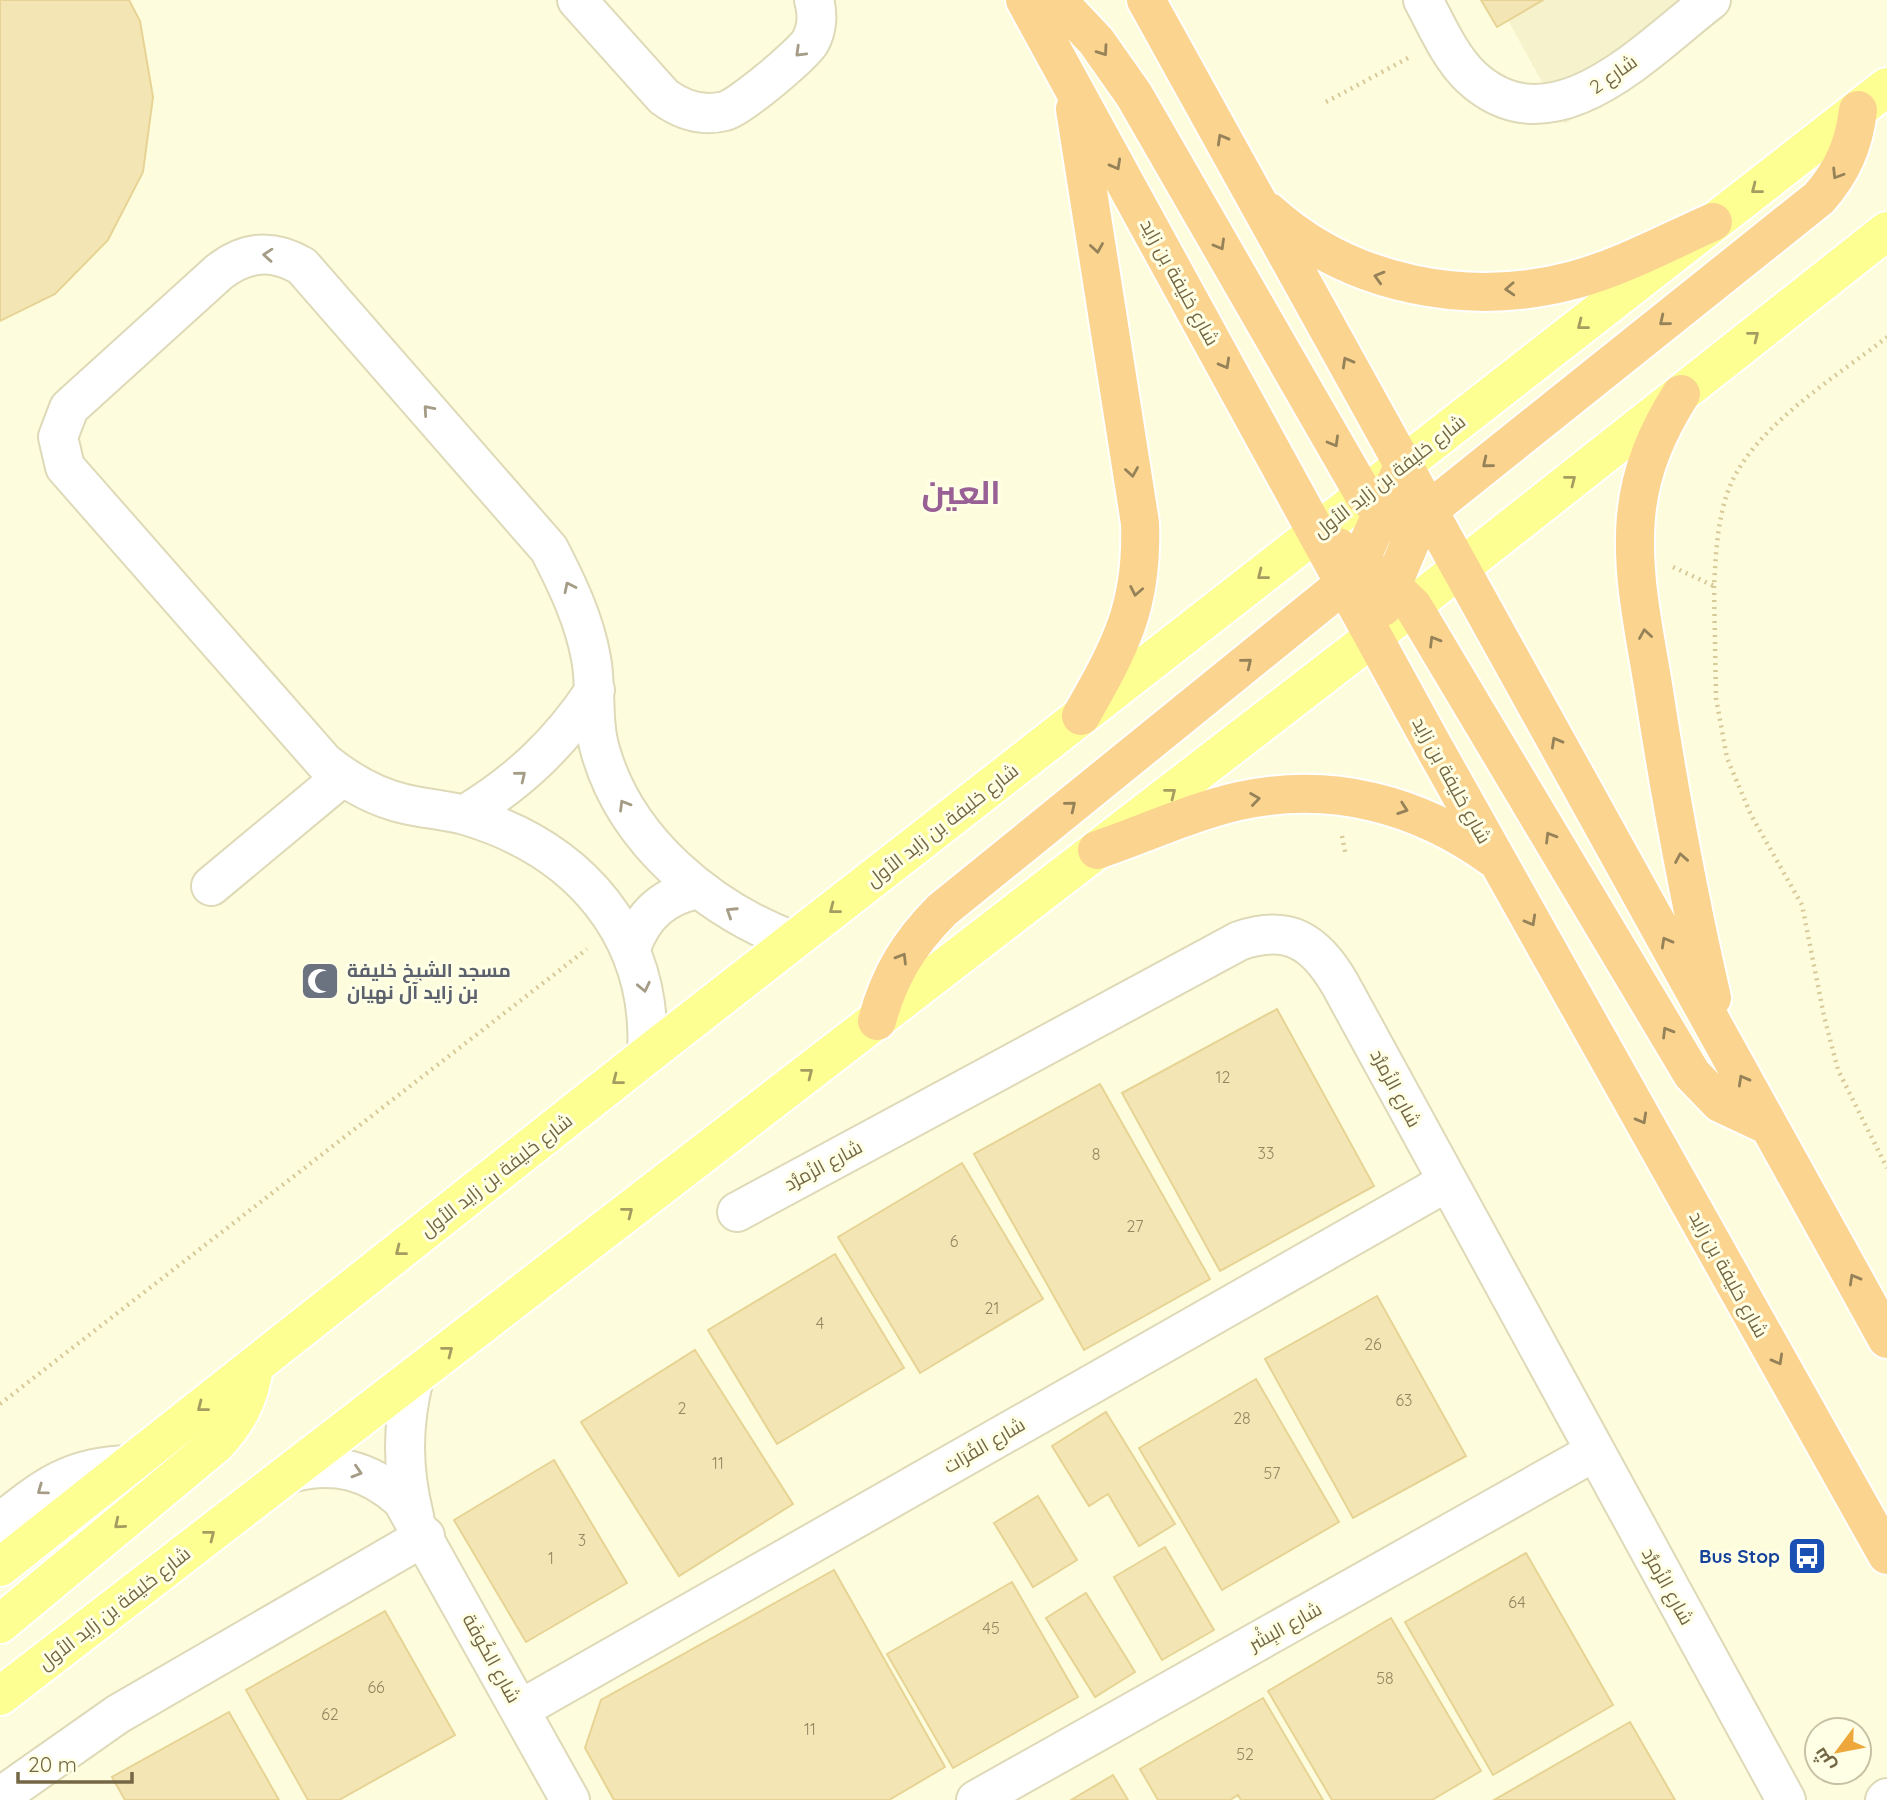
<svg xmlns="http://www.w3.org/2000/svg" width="1887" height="1800" viewBox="0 0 1887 1800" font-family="Quicksand,Cairo,sans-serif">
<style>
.residential{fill:#f5f2cc}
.building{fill:#f4e6b4;stroke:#e7d394;stroke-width:2}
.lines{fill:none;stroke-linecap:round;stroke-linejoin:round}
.minor-casing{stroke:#ded9b7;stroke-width:42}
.major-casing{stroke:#fff;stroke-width:42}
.highway-casing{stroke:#fff;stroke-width:42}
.path{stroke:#d8c998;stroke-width:4.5;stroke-dasharray:2 5;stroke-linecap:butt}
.minor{stroke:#fff;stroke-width:38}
.major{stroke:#feff93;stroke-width:38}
.highway{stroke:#fbd590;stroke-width:38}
.oneway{stroke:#968258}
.oneway2{stroke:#a59c86}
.oneway3{stroke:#a49c60}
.labels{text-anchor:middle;stroke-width:6;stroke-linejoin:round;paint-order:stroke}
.number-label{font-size:16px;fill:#948761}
.street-label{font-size:19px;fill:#746745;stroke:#ffffe5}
.worship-label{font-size:19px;font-weight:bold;fill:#5b616d;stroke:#ffffe5;text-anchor:start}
.transit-label{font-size:19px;font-weight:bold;fill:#164399;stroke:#ffffe5;text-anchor:end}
.town-label{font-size:33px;font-weight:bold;fill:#986095;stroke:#ffffe5}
</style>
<rect width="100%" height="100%" fill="#fdfddd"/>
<!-- residential -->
<path class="residential" d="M 1497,0 L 1731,0 L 1565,124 Z"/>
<!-- building -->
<path class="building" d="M 0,0 L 129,0 L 140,21 L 153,97 L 143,172 L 108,240 L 55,294 L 0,321 Z
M 1481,0 L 1543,0 L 1497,27 Z
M 1277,1009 L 1374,1186 L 1220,1271 L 1122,1093 Z
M 1100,1084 L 1210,1279 L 1084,1350 L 974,1154 Z
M 962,1163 L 1043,1299 L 920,1373 L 838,1237 Z
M 835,1254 L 904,1368 L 777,1444 L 708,1330 Z
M 1377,1296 L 1466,1456 L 1353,1518 L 1265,1359 Z
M 695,1350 L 793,1504 L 679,1576 L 581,1422 Z
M 1256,1379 L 1339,1522 L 1222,1590 L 1139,1448 Z
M 1106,1412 L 1175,1524 L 1139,1546 L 1108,1494 L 1089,1506 L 1052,1446 Z
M 554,1460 L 627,1583 L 526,1642 L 454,1520 Z
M 1038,1496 L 1077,1560 L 1033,1587 L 994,1523 Z
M 1165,1547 L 1214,1630 L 1162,1660 L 1114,1577 Z
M 1526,1553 L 1613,1705 L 1493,1775 L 1405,1622 Z
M 834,1570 L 945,1767 L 889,1800 L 614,1800 L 585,1748 L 601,1700 Z
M 1012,1582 L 1078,1697 L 953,1768 L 887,1654 Z
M 1086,1593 L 1135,1672 L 1095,1697 L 1046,1618 Z
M 385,1611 L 455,1735 L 339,1800 L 308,1800 L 246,1690 Z
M 1391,1618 L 1481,1771 L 1432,1800 L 1332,1800 L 1268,1691 Z
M 1263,1698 L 1323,1800 L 1241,1800 L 1238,1795 L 1230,1800 L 1158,1800 L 1140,1769 Z
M 229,1712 L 279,1800 L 125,1800 L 112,1777 Z
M 1630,1722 L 1675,1800 L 1494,1800 Z
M 1113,1775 L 1128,1800 L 1071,1800 Z"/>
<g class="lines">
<!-- minor casing -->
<g class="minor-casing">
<path id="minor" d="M 577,0 L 664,97 C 682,110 702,117 725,111 C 739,108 802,55 810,42 C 817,30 818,14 814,0
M 1423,0 C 1437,26 1450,57 1471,77 C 1553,153 1647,49 1711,0
M 464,815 C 519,782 560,743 595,690
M 211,886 L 342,777
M 631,948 C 643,915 664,895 699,889
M 647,1055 C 654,935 580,850 468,816 C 447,810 426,809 405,804 C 374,797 349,782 325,763 L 65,467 L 58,437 L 69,408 L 219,272 C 246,251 273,249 302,266 L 549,549 C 567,584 584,619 591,658 C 597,690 591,722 601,753 C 627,842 709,909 793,941
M 737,1212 L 1239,941 C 1288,924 1315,941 1340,984 L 1786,1800
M 414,1378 C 402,1426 402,1468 414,1516
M 290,1473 C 334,1461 369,1470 402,1500 L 570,1800
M 0,1523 C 43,1488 71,1466 129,1465
M 521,1709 L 1447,1182
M 0,1797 L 118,1714 L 425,1536
M 976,1800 L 1594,1452
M 1885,1800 L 1887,1798"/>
</g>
<!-- major casing -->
<g class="major-casing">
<path id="major" d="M 0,1567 L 647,1055 L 1887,87
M 0,1624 L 215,1445 C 237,1422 250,1398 254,1366
M 0,1696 L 1373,637 L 1887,231"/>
</g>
<!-- highway casing -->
<g class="highway-casing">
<path id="highway" d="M 1025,0 L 1431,742 L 1887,1555
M 1057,0 L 1096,41 L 1134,95 L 1364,495 L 1403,528
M 1146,0 L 1887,1339
M 1075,109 L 1140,523 C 1143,605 1121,646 1081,716
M 1269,212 C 1351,286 1469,308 1574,280 C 1622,267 1668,242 1713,222
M 1681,394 C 1657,432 1640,471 1636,517 C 1631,573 1644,630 1653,685 C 1669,790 1688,894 1712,998
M 1338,547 L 1391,585 L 1413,606 L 1692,1074 L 1720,1103 L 1767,1125
M 1383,607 L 1413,536 L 1429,510 L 1819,198 C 1842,172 1854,145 1858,110
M 1097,850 C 1144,834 1191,812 1239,801 C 1331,781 1418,804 1493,858
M 877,1021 C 889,976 909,943 942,910 L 1344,584 L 1360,561 L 1404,464"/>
</g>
<!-- path -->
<path class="path" d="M 1326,102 L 1410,57
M 1673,567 L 1714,586 C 1716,554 1717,522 1728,491 C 1751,428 1835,378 1887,337
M 1714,586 L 1716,698 L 1727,758 L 1751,815 L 1802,905 L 1824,1016 L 1838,1070 L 1887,1168
M 1342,836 L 1346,856
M 0,1404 L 587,949"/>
<!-- minor -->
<use href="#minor" class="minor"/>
<!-- major -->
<use href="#major" class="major"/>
<!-- highway -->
<use href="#highway" class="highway"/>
</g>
<!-- one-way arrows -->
<defs><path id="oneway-chevron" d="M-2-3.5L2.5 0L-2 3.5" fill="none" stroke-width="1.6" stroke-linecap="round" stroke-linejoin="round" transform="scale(1.75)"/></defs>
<g class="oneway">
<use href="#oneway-chevron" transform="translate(1103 51) rotate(55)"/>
<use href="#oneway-chevron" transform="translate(1222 139) rotate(-119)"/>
<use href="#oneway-chevron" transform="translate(1116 165) rotate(61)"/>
<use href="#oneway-chevron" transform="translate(1837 174) rotate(122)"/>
<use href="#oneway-chevron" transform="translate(1220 245) rotate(60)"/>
<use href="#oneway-chevron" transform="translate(1097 248) rotate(81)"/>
<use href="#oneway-chevron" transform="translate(1379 277) rotate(-164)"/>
<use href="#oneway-chevron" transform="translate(1510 289) rotate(177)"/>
<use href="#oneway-chevron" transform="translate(1664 321) rotate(141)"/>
<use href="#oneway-chevron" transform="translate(1347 362) rotate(-119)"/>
<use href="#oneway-chevron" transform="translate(1225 364) rotate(61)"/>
<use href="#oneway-chevron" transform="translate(1334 442) rotate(60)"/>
<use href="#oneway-chevron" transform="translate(1487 463) rotate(141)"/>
<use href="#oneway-chevron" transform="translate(1132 472) rotate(81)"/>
<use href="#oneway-chevron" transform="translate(1136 591) rotate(101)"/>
<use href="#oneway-chevron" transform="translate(1645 634) rotate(-99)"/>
<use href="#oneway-chevron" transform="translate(1434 641) rotate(-121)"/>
<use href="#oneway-chevron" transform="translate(1247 663) rotate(-39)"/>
<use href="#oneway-chevron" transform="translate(1556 742) rotate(-119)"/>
<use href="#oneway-chevron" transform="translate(1255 799) rotate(-8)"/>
<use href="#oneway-chevron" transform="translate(1071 806) rotate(-39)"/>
<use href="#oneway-chevron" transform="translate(1403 809) rotate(19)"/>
<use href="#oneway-chevron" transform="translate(1550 837) rotate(-121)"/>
<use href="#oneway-chevron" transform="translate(1681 858) rotate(-100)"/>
<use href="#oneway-chevron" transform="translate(1531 921) rotate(61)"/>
<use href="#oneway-chevron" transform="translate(1666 942) rotate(-119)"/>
<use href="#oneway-chevron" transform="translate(902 958) rotate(-59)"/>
<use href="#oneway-chevron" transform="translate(1667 1032) rotate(-121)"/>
<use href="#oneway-chevron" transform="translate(1743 1080) rotate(-119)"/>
<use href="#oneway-chevron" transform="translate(1642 1119) rotate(61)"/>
<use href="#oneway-chevron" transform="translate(1854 1279) rotate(-119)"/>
<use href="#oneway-chevron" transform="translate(1778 1360) rotate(61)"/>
</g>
<g class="oneway2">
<use href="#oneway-chevron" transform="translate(800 52) rotate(136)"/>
<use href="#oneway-chevron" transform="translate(268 255) rotate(-176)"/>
<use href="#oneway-chevron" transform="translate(428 410) rotate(-131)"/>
<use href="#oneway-chevron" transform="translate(569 587) rotate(-116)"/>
<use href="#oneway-chevron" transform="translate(521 776) rotate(-39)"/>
<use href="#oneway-chevron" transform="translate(624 805) rotate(-121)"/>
<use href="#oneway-chevron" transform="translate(731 912) rotate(-147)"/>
<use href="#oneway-chevron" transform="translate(644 987) rotate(78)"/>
<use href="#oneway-chevron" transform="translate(357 1472) rotate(17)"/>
<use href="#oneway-chevron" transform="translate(42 1490) rotate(144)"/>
</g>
<g class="oneway3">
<use href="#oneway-chevron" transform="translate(1756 189) rotate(142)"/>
<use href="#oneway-chevron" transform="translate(1582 325) rotate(142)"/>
<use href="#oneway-chevron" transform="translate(1754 336) rotate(-38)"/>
<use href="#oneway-chevron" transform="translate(1571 480) rotate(-38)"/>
<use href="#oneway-chevron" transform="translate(1262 575) rotate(142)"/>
<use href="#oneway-chevron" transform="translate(1171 793) rotate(-38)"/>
<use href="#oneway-chevron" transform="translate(834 909) rotate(142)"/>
<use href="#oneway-chevron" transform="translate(808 1073) rotate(-38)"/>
<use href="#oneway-chevron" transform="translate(617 1080) rotate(142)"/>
<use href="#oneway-chevron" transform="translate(628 1212) rotate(-38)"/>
<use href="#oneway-chevron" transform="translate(400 1251) rotate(142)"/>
<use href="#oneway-chevron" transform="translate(448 1351) rotate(-38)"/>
<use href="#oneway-chevron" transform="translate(202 1407) rotate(142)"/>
<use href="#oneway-chevron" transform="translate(119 1524) rotate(140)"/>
<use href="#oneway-chevron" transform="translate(210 1535) rotate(-38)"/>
</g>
<!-- icons -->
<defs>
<g id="mosque-square" transform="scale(2.0125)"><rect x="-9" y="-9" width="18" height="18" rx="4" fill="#6b7280" stroke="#ffffe5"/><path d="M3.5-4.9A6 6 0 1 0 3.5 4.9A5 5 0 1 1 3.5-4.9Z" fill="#fff"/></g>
<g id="bus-square" transform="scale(2.0125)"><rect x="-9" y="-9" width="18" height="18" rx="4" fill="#1a4fb4" stroke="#ffffe5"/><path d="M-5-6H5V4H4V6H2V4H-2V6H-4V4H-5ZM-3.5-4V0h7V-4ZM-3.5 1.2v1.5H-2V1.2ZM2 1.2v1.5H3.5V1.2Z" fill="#fff"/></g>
</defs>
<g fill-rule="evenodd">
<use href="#mosque-square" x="320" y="981"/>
<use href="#bus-square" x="1807" y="1556"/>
</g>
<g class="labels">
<!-- number labels -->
<g class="number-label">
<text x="1223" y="1083">12</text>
<text x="1266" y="1159">33</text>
<text x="1096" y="1160">8</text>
<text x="1135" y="1232">27</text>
<text x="954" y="1247">6</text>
<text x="992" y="1314">21</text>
<text x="820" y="1329">4</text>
<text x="1373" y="1350">26</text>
<text x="1404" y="1406">63</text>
<text x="682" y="1414">2</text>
<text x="1242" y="1424">28</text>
<text x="718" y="1469">11</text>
<text x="1272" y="1479">57</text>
<text x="582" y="1546">3</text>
<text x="551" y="1564">1</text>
<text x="1517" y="1608">64</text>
<text x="991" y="1634">45</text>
<text x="1385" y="1684">58</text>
<text x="376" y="1693">66</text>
<text x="330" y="1720">62</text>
<text x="810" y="1735">11</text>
<text x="1245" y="1760">52</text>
</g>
<!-- street labels -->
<g class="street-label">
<text transform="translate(1613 74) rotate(-35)" y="7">شارع 2</text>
<text transform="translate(1180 282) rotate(61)" y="7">شارع خليفة بن زايد</text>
<text transform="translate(1389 476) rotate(-38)" y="7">شارع خليفة بن زايد الأول</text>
<text transform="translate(1452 780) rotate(61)" y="7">شارع خليفة بن زايد</text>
<text transform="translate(942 825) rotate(-38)" y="7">شارع خليفة بن زايد الأول</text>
<text transform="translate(1396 1088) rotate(62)" y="7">شارع الزُمرُّد</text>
<text transform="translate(823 1165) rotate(-28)" y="7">شارع الزُمرُّد</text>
<text transform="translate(496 1175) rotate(-38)" y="7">شارع خليفة بن زايد الأول</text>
<text transform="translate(1729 1274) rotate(61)" y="7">شارع خليفة بن زايد</text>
<text transform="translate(984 1445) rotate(-30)" y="7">شارع الفُرَات</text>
<text transform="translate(1668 1586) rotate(61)" y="7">شارع الزُمرُّد</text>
<text transform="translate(114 1608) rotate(-38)" y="7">شارع خليفة بن زايد الأول</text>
<text transform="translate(1285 1626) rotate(-29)" y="7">شارع البِشْر</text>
<text transform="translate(492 1658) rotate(61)" y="7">شارع الكُوفَة</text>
</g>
<!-- worship labels -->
<g class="worship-label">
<text x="347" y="977">مسجد الشيخ خليفة<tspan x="347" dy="22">بن زايد آل نهيان</tspan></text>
</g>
<!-- transit labels -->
<g class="transit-label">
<text x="1780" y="1563">Bus Stop</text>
</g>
<!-- town labels -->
<g class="town-label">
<text x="961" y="504">العين</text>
</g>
</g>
<!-- north arrow -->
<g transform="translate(1838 1751) rotate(238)"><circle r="33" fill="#ffffe5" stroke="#c7c2a5" stroke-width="2"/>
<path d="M0-5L12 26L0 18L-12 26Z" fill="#eea73b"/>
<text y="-10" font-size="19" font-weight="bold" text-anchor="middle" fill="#746745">ش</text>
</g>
<!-- scale -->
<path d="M18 1772v10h114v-10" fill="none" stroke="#746745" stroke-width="3.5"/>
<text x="28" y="1772" font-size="21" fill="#746745" stroke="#ffffe5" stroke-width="5" paint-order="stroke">20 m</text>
</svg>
